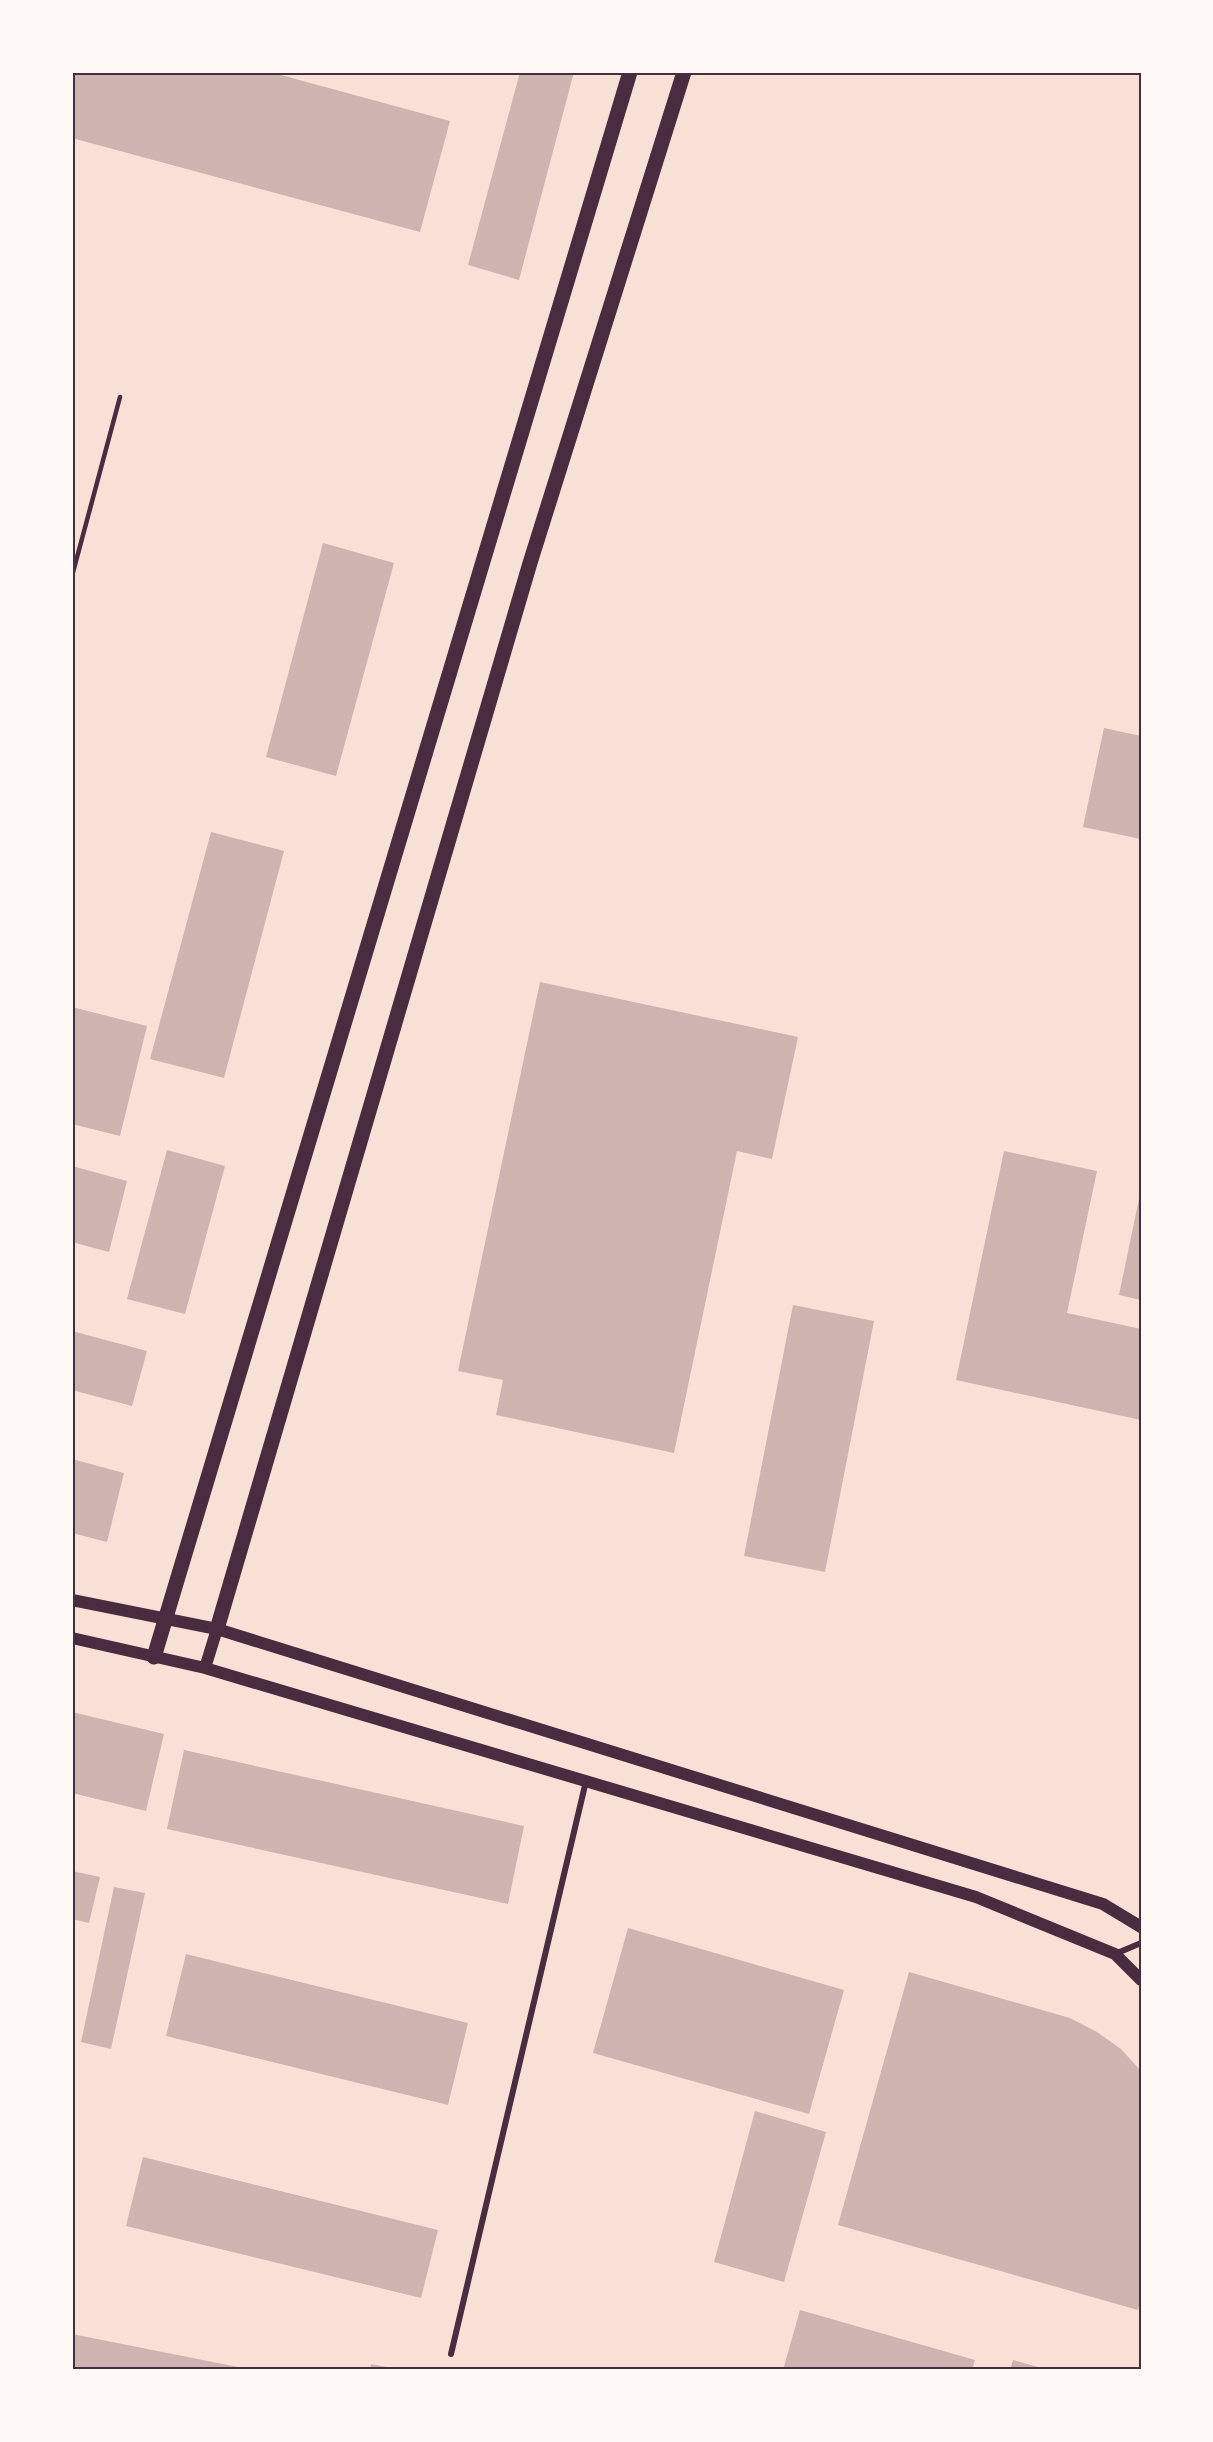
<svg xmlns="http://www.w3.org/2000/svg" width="1213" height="2442" viewBox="0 0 1213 2442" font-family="Barlow,sans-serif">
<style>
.building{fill:#ccb4b1}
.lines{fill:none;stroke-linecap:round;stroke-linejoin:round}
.service{stroke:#4a2c40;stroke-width:4.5}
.minor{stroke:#4a2c40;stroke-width:6}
.secondary{stroke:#4a2c40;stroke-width:12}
.primary{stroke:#4a2c40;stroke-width:15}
.neatline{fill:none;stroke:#4a2c40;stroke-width:2}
</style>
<rect width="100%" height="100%" fill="#f7e1d7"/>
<!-- building -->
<path class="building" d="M 72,72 L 270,72 L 450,121 L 420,232 L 72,138 Z
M 520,72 L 574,72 L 519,280 L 468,265 Z
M 323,543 L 394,563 L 336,776 L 266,757 Z
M 1104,728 L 1141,736 L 1141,839 L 1083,827 Z
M 211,832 L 284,851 L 224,1078 L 150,1059 Z
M 540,982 L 798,1037 L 772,1159 L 737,1151 L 674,1453 L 496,1415 L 503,1380 L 458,1371 Z
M 72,1007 L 147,1026 L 120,1136 L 72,1124 Z
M 167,1150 L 225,1166 L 185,1314 L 127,1299 Z
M 1004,1151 L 1097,1171 L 1067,1313 L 1141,1329 L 1141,1420 L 956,1380 Z
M 72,1166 L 127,1181 L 109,1252 L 72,1242 Z
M 1140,1194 L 1141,1194 L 1141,1300 L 1119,1295 Z
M 793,1305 L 874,1321 L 825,1572 L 744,1556 Z
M 72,1331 L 147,1351 L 132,1406 L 72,1390 Z
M 72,1459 L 124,1473 L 107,1542 L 72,1533 Z
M 72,1712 L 164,1734 L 146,1811 L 72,1793 Z
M 184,1750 L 524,1826 L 508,1904 L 167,1829 Z
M 72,1871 L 100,1877 L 89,1923 L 72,1919 Z
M 114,1887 L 145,1893 L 111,2049 L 81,2042 Z
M 628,1928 L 844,1990 L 809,2114 L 593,2053 Z
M 186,1954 L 468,2023 L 448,2105 L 166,2036 Z
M 909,1972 L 1070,2018 L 1097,2032 L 1121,2049 L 1141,2071 L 1141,2298 L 1138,2310 L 838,2225 Z
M 755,2111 L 826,2132 L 784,2282 L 714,2262 Z
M 143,2157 L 438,2230 L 421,2298 L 126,2226 Z
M 800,2310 L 975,2360 L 972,2370 L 783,2370 Z
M 72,2334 L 248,2369 L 248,2370 L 72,2370 Z
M 1013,2360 L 1045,2369 L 1045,2370 L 1010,2370 Z
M 371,2364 L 397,2369 L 397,2370 L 370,2370 Z"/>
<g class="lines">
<!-- service -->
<path class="service" d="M 72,576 L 120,397"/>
<!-- minor -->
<path class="minor" d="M 1115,1954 L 1141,1943
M 451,2354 L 586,1781"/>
<!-- secondary -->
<path class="secondary" d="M 72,1600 L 217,1629 L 1103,1904 L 1141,1927
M 72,1638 L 205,1668 L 976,1897 L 1115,1954 L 1141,1980
M 205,1668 L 217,1629"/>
<!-- primary -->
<path class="primary" d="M 217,1629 L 530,563 L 684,72
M 154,1657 L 630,72"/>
</g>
<!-- border -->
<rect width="1213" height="2442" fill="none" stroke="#fffaf5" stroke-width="147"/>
<rect x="74" y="74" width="1066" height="2294" class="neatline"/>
</svg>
